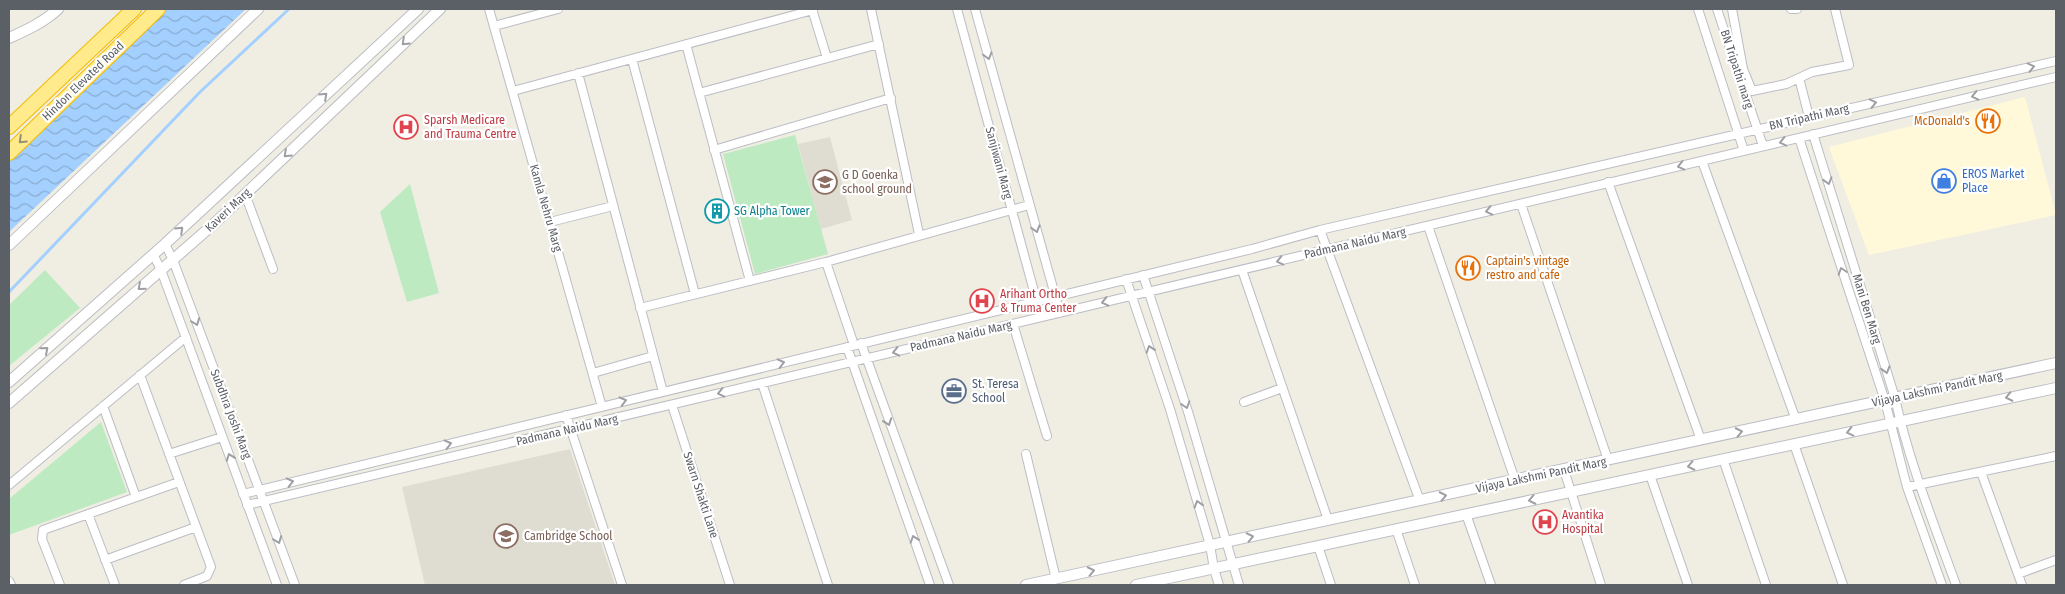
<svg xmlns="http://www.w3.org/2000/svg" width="2065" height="594" viewBox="0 0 2065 594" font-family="'Fira Sans Condensed',sans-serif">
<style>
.commercial{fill:#fff9d9}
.education{fill:#dfddd2}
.green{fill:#bdeac1}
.water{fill:url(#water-waves)}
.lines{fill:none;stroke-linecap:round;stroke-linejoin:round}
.stream{stroke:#a4d0ff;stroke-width:3}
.minor-casing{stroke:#bbbdc4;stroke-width:10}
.tertiary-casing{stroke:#bbbdc4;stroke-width:12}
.motorway-casing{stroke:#f3bb00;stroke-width:16}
.minor{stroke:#fff;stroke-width:8}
.tertiary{stroke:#fff;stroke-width:10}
.motorway{stroke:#ffeb8b;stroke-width:14}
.oneway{stroke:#9d9fa3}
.oneway2{stroke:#949073}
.labels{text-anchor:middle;stroke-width:4.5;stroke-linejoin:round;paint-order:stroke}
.street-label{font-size:12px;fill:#5b5f66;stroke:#fff}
.health-label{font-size:12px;fill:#be3a42;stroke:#fff;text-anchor:start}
.food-label{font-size:12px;fill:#c56008;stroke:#fff;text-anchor:end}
.shop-label{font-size:12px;fill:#366cbe;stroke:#fff;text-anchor:start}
.education-label{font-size:12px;fill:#785e54;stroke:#fff;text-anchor:start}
.culture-label{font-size:12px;fill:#0d838f;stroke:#fff;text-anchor:start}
.service-label{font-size:12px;fill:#4e5e75;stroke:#fff;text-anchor:start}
</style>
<defs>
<pattern id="water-waves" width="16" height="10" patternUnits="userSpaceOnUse" patternTransform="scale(1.25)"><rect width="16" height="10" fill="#a4d0ff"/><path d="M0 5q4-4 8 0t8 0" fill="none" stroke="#89acd2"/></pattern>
</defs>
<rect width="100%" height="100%" fill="#f0eee3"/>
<!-- commercial -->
<path class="commercial" d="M 2025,97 L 2056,215 L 1869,255 L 1829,147 Z"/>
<!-- education -->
<path class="education" d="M 830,137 L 852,220 L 821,229 L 798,144 Z
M 570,449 L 615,585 L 425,585 L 402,487 Z"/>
<!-- green -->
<path class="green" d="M 795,135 L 828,254 L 755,274 L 723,154 Z
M 410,184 L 439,293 L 407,302 L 380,212 Z
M 45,270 L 80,308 L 9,366 L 9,305 Z
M 101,422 L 127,492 L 9,535 L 9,499 Z"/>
<!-- water -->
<path class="water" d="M 157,9 L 246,9 L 9,232 L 9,148 Z"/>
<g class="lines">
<!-- stream -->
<path class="stream" d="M 9,292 L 200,92 L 289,9"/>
<!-- minor casing -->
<g class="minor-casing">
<path id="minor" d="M 489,9 L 602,407
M 812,9 L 827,58
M 871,9 L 919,234
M 957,9 L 1041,317
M 975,9 L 1060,313
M 1698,9 L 1744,151
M 1717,9 L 1763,146
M 1732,9 L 1743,69 L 1752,91 L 1786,84 L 1812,72 L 1849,65 L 1835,9
M 1791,9 L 1797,9
M 494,26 L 558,9
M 686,44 L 750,281
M 632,59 L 695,294
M 578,73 L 663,392
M 1799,78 L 1809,117
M 513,91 L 813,10
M 699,93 L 879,44
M 1813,134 L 1895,398 C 1909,462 1934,524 1956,585
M 1799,138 L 1885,401 L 1907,487 L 1942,585
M 714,150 L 891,98
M 1702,161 L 1796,420
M 1608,182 L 1701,440
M 245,194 L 273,269
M 1521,204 L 1608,460
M 550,222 L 613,206
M 1428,226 L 1515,480
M 1320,230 L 1420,501
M 165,244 L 173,260 L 295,585
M 153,254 L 161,270 L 277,585
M 826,262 L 854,345
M 1242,270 L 1328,520
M 1143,275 L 1189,415 L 1239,585
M 1126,279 L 1170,409 L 1210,545 L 1214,569 L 1219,585
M 640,308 L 826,262 L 1029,205
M 1013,324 L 1047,436
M 861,343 L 949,585
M 847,347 L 930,585
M 593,373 L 653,356
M 140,375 L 211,567 L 207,576 L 184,585
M 762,383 L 828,585
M 1244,402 L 1282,388
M 672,405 L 730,585
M 103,406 L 136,497
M 566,415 L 622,585
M 1794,444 L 1843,585
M 169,454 L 222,437
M 1026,454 L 1056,579
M 1723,459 L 1766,585
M 1564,470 L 1601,585
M 1981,472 L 2022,585
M 1650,475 L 1688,585
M 9,485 L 186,337
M 1907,487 L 2056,456
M 243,494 L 1252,249 L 1320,230 L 2056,61
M 247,505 L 2056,77
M 88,514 L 115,585
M 1466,514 L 1491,585
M 1396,529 L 1415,585
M 1318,546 L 1331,585
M 105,560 L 196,527
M 2018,574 L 2056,560
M 9,581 L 11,585
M 60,585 L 42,539 L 43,530 L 179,482"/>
</g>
<!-- tertiary casing -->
<g class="tertiary-casing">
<path id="tertiary" d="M 9,38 C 27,30 44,22 58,9
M 9,245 L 258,9
M 9,382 L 165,244 L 418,9
M 9,403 L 216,222 L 440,9
M 1026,585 L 2056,363
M 1136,585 L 2056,388"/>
</g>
<!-- motorway casing -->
<g class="motorway-casing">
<path id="motorway" d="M 9,127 L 134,9
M 9,153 L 158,9"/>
</g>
<!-- minor -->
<use href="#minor" class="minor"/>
<!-- tertiary -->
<use href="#tertiary" class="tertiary"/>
<!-- motorway -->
<use href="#motorway" class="motorway"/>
</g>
<!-- one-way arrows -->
<defs><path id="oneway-chevron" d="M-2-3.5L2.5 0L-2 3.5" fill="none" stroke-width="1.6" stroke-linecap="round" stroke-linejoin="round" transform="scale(1.25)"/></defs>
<g class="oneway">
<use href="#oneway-chevron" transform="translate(405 42) rotate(137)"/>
<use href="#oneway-chevron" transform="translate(988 56) rotate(74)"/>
<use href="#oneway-chevron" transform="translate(2031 67) rotate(-13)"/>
<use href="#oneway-chevron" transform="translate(324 96) rotate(-43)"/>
<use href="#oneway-chevron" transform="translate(1975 96) rotate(167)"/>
<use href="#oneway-chevron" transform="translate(1873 103) rotate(-13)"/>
<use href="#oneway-chevron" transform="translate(1783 142) rotate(167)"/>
<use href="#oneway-chevron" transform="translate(287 154) rotate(137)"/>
<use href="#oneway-chevron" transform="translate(1681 166) rotate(167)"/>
<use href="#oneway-chevron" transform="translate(1828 181) rotate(73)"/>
<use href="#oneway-chevron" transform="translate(1489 211) rotate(167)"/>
<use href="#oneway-chevron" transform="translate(1036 229) rotate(74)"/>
<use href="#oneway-chevron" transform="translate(180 230) rotate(-44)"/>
<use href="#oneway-chevron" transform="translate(1280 261) rotate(167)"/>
<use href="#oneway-chevron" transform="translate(1842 271) rotate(-108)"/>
<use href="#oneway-chevron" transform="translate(141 287) rotate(139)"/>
<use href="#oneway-chevron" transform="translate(1105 302) rotate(167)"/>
<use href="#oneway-chevron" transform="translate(196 322) rotate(69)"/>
<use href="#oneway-chevron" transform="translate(1150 349) rotate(-109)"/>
<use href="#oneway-chevron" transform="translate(45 350) rotate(-41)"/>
<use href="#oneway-chevron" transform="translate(896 352) rotate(167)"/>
<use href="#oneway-chevron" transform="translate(781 363) rotate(-14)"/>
<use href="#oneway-chevron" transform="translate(1886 370) rotate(73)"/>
<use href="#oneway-chevron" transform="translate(721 393) rotate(167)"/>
<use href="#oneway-chevron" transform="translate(2009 397) rotate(168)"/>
<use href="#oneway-chevron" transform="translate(623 401) rotate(-14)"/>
<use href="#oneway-chevron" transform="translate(1186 405) rotate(72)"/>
<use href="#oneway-chevron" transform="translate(888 422) rotate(70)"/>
<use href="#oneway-chevron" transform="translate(1739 432) rotate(-12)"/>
<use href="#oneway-chevron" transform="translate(1850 432) rotate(167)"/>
<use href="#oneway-chevron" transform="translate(448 444) rotate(-14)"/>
<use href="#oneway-chevron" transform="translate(230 457) rotate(-110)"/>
<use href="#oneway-chevron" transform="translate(1691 466) rotate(168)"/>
<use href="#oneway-chevron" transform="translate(290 482) rotate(-14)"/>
<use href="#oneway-chevron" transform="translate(1443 496) rotate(-12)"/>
<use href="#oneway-chevron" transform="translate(1532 500) rotate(168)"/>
<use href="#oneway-chevron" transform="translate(1198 504) rotate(-107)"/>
<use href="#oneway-chevron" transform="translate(1250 537) rotate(-12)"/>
<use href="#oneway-chevron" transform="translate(914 539) rotate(-109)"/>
<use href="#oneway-chevron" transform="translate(278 540) rotate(69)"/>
<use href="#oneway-chevron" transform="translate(1091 571) rotate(-12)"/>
</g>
<use class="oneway2" href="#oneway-chevron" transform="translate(22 140) rotate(137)"/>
<!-- icons -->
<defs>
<g id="restaurant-ring" transform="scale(1.25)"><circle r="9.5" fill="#fff" stroke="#e8710a" stroke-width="1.5"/><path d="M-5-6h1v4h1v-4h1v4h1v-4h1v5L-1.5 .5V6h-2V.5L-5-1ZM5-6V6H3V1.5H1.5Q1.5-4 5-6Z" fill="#e8710a"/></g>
<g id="hospital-ring" transform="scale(1.25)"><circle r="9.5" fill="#fff" stroke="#e0444e" stroke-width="1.5"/><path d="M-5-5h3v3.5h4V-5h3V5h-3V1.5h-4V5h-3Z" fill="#e0444e"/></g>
<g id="shop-ring" transform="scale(1.25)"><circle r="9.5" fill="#fff" stroke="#3f7fe0" stroke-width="1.5"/><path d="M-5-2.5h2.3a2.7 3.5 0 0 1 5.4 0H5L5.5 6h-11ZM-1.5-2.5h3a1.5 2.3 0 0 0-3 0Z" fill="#3f7fe0"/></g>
<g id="school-ring" transform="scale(1.25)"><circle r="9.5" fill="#fff" stroke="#8d6e63" stroke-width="1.5"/><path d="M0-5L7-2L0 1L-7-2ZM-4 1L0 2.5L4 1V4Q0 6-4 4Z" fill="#8d6e63"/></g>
<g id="building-ring" transform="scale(1.25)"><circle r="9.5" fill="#fff" stroke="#0f9aa8" stroke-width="1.5"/><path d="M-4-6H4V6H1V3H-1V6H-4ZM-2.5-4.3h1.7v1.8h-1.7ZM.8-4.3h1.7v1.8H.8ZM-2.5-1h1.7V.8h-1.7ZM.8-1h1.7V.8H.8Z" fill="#0f9aa8"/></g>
<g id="office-ring" transform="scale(1.25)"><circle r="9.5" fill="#fff" stroke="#5c6f8a" stroke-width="1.5"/><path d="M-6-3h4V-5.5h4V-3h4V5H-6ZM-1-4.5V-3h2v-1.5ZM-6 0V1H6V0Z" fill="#5c6f8a"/></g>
</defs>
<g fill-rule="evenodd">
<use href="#restaurant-ring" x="1988" y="121"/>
<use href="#hospital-ring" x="406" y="127"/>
<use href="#shop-ring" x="1944" y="181"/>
<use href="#school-ring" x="825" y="182"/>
<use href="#building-ring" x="717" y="211"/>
<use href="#restaurant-ring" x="1468" y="268"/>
<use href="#hospital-ring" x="982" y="301"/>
<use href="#office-ring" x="954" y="391"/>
<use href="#hospital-ring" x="1545" y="522"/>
<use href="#school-ring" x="506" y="536"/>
</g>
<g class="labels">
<!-- street labels -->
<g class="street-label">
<text transform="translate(1737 69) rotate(72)" y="4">BN Tripathi marg</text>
<text transform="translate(83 81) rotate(-44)" y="4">Hindon Elevated Road</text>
<text transform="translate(1809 117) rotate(-13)" y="4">BN Tripathi Marg</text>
<text transform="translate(999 163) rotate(75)" y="4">Sanjiwani Marg</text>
<text transform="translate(546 208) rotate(74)" y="4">Kamla Nehru Marg</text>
<text transform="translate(228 210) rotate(-43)" y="4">Kaveri Marg</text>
<text transform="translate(1355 243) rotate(-13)" y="4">Padmana Naidu Marg</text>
<text transform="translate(1867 309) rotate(73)" y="4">Mani Ben Marg</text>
<text transform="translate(961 336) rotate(-13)" y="4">Padmana Naidu Marg</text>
<text transform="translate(1937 389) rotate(-12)" y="4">Vijaya Lakshmi Pandit Marg</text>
<text transform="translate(231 414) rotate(69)" y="4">Subdhra Joshi Marg</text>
<text transform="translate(567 430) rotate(-13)" y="4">Padmana Naidu Marg</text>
<text transform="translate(1541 475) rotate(-12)" y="4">Vijaya Lakshmi Pandit Marg</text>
<text transform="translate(701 495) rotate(72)" y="4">Swarn Shakti Lane</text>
</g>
<!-- health labels -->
<g class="health-label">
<text x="424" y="124">Sparsh Medicare<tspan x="424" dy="14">and Trauma Centre</tspan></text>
<text x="1000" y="298">Arihant Ortho<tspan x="1000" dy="14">&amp; Truma Center</tspan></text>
<text x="1562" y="519">Avantika<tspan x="1562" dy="14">Hospital</tspan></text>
</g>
<!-- food labels -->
<g class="food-label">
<text x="1970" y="125">McDonald's</text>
<text x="1486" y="265" text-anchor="start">Captain's vintage<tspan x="1486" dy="14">restro and cafe</tspan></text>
</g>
<!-- shop labels -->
<g class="shop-label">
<text x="1962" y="178">EROS Market<tspan x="1962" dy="14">Place</tspan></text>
</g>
<!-- education labels -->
<g class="education-label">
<text x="842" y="179">G D Goenka<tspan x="842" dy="14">school ground</tspan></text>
<text x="524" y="540">Cambridge School</text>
</g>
<!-- culture labels -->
<g class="culture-label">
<text x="734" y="215">SG Alpha Tower</text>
</g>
<!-- service labels -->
<g class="service-label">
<text x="972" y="388">St. Teresa<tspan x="972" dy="14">School</tspan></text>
</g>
</g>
<!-- border -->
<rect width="2065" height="594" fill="none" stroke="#5b5f66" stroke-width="20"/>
</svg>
